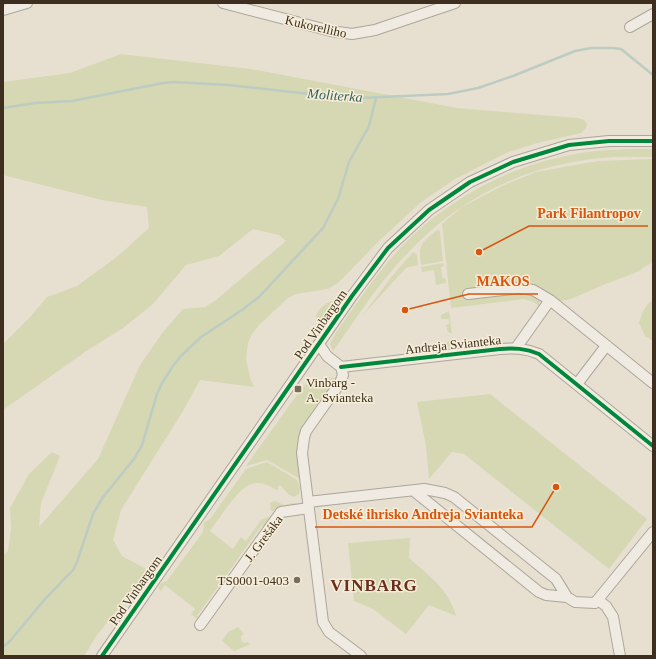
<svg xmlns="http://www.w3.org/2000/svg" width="656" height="659" viewBox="0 0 656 659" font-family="Georgia,serif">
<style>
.green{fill:#d6d7b3}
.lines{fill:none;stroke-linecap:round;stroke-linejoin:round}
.stream{stroke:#bcccc2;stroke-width:2.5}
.street-casing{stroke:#ada599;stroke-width:12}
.street{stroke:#efebe3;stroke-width:10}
.cycleway-casing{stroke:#f7eed8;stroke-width:6}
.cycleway{stroke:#00873e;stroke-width:4}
.poi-dot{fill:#786c5e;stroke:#f7eed8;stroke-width:1.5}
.labels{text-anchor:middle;stroke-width:3;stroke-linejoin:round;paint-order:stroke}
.street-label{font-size:13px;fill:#3d2e20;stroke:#f7eed8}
.poi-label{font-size:13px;fill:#3d2e20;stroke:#f7eed8;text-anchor:start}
.water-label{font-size:14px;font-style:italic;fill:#2f5d5a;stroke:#f7eed8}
.district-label{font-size:17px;font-weight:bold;letter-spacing:1px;fill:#6b2e1e;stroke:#f7eed8}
.leader{fill:none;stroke:#d7550e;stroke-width:1.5}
.callout-dot{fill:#d7550e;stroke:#f7eed8;stroke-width:1.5}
.callout-label{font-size:14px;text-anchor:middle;font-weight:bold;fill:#d7550e;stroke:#f7eed8;stroke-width:3;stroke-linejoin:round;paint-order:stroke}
</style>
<rect width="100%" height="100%" fill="#e7e0d1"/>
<!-- green -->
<path class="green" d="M 121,54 L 251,69 L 457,108 L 578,118 L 584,120 L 587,124 L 586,128 L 581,133 L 537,143 L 506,153 L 455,179 L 420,203 L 380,240 L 339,282 L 328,289 L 296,294 L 288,298 L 259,325 L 252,334 L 248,343 L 246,358 L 250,378 L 254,387 L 200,380 L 183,411 L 121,510 L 113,540 L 122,556 L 148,570 L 126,599 L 97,635 L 84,656 L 3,656 L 3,555 L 8,551 L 11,529 L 10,508 L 29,474 L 52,452 L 60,456 L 41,503 L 39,527 L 98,459 L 140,365 L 163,332 L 183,309 L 205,307 L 216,300 L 286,241 L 279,235 L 253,229 L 219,256 L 186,265 L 153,304 L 123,328 L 85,352 L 3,410 L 3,344 L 31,316 L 47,297 L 77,286 L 118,256 L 149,228 L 147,207 L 102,200 L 3,175 L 3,82 L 70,73 Z
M 631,149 L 653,149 L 653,157 C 636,157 619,156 602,158 C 524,165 456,199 404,257 C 377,285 356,319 333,351 L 330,344 L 335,334 C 357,303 381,267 408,240 C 455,195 512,165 576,154 C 594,150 612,150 631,149 Z
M 653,159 L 653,262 L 643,268 L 640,271 L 603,285 L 571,299 L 553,303 L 534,295 L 540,300 L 540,307 L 532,301 L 523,299 L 451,308 L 442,224 L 462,207 L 483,196 L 502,186 L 536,172 L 598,161 Z
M 437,230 L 440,231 L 443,261 L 421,265 C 418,243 421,244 437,230 Z
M 413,252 L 414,252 L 417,255 L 418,265 L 406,268 L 362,316 L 393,275 Z
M 443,263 L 444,266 L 441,267 L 442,278 L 445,278 L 446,283 L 436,285 L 434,270 L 422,272 L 421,267 Z
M 332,301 L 338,302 L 322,324 L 319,323 L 316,316 C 319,308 324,304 332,301 Z
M 650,301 L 653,302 L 653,341 L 645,336 L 639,323 L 643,311 Z
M 449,311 L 452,334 L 448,332 L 446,325 L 449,324 L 449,319 L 441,319 L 441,315 Z
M 451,339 L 454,339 L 455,348 L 451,349 L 445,345 L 446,343 Z
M 336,377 L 336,381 L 301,432 C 296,448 299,464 302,480 L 267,460 L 246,466 L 304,385 Z
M 490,394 L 647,519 L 609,569 L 464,454 L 452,452 L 429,479 L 426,446 L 417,402 Z
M 267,462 L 297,480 L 300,488 L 299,494 L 294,497 L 289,495 L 280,485 L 278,487 L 278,490 L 276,490 C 269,485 259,480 249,485 C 237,490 219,519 210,531 L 233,549 L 241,537 L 246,541 L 261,520 L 274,515 L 267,528 L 262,525 L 197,616 L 202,619 L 200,621 L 191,614 L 195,609 L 165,585 L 161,591 L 158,588 L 161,583 L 167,581 L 203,532 L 204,522 L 210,519 L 246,469 Z
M 275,501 L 284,505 C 290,504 294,501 300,505 L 299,508 L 271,511 L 270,503 Z
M 410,538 L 409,558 C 429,576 449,589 456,616 L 429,605 L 406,634 L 373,609 L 354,601 L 348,543 Z
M 238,627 L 244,634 L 241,636 L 241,640 L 244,643 L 247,642 L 251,644 L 234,651 L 222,641 L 228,632 Z"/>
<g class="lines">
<!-- stream -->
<path class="stream" d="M 3,108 L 35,103 L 72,101 L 163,83 L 174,82 L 229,85 L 327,96 L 360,98 L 448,94 L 478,88 L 513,76 L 575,51 L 591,48 L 613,48 L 621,49 L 653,75
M 3,647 L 10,641 L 45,599 L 73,570 L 77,562 L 93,514 L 103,497 L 134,459 L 142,445 L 157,394 L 162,383 L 173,366 L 181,356 L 201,337 L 242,310 L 259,297 L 323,228 L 338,199 L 349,162 L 369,126 L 376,98"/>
<!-- street casing -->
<g class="street-casing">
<path id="street" d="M 223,3 L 331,31 L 352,34 L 375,30 L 455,3
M 3,10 L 27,3
M 630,27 L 653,14
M 468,294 L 520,288 L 533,290 L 550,300
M 319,344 L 327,356 L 341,367
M 516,348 L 550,300 L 653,383
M 341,367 L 500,349 C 514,348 525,348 539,354 L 653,446
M 341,367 L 343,375 L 340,383 L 306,431 L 304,438 L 302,453 L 323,622 L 329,632 L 361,656
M 577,384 L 606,346
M 414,491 L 539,592 L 546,595 L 567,597 L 575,602 L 595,603 L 653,532
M 308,502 L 424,489 L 445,493 L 454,497 L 556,579 L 567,597
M 598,600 L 606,606 L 613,617 L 620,656
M 200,625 L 281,512 L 309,508
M 102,656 L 352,296 L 388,248 L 429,210 L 470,182 L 513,162 L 569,145 L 609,141 L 653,141"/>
</g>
<!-- street -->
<use href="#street" class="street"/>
<!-- cycleway casing -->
<g class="cycleway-casing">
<path id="cycleway" d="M 341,367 L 500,349 C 514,348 525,348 539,354 L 653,446
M 102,656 L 352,296 L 388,248 L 429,210 L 470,182 L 513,162 L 569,145 L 609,141 L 653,141"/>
</g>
<!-- cycleway -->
<use href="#cycleway" class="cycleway"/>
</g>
<!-- markers -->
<g class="poi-dot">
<rect x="294" y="385" width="8" height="8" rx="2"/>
<circle cx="297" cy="580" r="4"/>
</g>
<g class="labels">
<!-- street labels -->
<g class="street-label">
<text transform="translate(316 26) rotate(13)" y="5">Kukorelliho</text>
<text transform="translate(320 324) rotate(-55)" y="5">Pod Vinbargom</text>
<text transform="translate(453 344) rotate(-6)" y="5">Andreja Svianteka</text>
<text transform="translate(263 538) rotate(-53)" y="5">J. Grešáka</text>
<text transform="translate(135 590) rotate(-55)" y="5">Pod Vinbargom</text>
</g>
<!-- poi labels -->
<g class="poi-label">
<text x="306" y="387">Vinbarg -<tspan x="306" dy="15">A. Svianteka</tspan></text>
<text x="289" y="585" text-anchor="end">TS0001-0403</text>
</g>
<!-- water labels -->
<g class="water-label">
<text transform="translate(335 95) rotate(4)" y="5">Moliterka</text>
</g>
<!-- district labels -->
<g class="district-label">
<text x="374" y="591">VINBARG</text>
</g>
</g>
<!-- callouts -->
<path class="leader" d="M479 252L529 226H648M405 310L469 294H538M556 487L532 527H315"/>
<g class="callout-dot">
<circle cx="479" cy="252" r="4"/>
<circle cx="405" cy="310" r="4"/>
<circle cx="556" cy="487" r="4"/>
</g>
<g class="callout-label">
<text x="589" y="218">Park Filantropov</text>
<text x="503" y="286">MAKOS</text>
<text x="423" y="519">Detské ihrisko Andreja Svianteka</text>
</g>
<!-- border -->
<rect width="656" height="659" fill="none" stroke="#3d2e20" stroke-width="8"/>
</svg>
